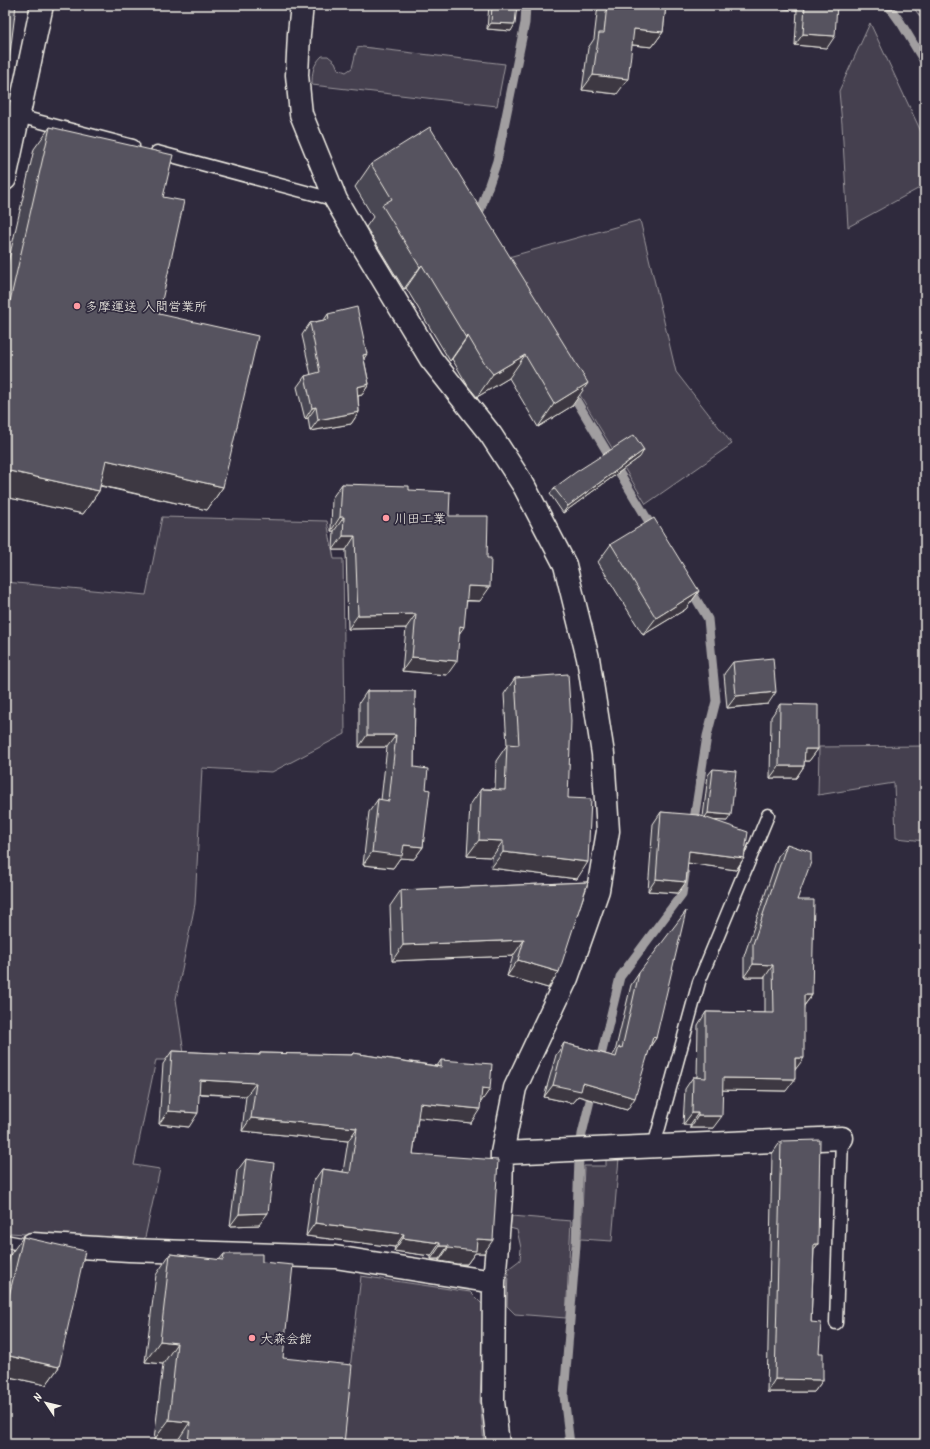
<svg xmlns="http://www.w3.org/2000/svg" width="930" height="1449" viewBox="0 0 930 1449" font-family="Kalam,'Klee One',sans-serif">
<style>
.green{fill:#454050;stroke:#9c989c}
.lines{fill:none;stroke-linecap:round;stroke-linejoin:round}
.stream{stroke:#a19ea0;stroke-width:9}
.lane-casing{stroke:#f4f1e8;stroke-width:15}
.street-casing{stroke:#f4f1e8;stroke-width:25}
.lane{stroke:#2f2a3d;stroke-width:12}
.street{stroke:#2f2a3d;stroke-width:22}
.wall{fill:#4a4752;stroke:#f4f1e8}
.shaded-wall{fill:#3c3942;stroke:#f4f1e8}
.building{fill:#56525f;stroke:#f4f1e8}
.poi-dot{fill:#ff9aa2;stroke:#2f2a3d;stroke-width:1.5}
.labels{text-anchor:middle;stroke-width:3.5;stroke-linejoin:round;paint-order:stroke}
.poi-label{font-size:13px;fill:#f4f1e8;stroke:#2f2a3d;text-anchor:start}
</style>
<rect width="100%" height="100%" fill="#2f2a3d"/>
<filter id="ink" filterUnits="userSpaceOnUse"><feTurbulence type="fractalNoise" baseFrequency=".025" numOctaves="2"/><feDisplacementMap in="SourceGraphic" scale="8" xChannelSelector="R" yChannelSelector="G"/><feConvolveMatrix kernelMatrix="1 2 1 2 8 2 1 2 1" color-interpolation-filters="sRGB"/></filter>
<g filter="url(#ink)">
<!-- green -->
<path class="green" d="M 912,5 L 925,5 L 925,24 Z
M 870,23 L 925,140 L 925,185 L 848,227 L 842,124 L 839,91 Z
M 363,47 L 505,64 L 497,106 L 312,85 C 312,72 313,65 322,56 L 328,56 L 335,62 L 338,69 L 346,72 L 352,68 L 357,48 Z
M 640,220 L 676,372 L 732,444 L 646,504 L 498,260 Z
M 162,517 L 327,521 L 334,559 L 343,559 L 345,734 L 272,772 L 202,768 L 195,904 L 176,999 L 185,1060 L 156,1060 L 134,1165 L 160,1169 L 144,1242 L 10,1233 L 5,1252 L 5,582 L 146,595 Z
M 925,746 L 925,841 L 896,838 L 894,783 L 818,795 L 819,747 Z
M 606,1157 L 619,1158 L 612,1241 L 581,1239 L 584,1166 L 606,1166 Z
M 512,1216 L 571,1221 L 566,1318 L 515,1314 L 507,1306 L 508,1269 L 520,1260 L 521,1248 L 517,1230 L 510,1228 Z
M 361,1276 L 470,1292 L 484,1306 L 480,1401 L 484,1444 L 341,1444 Z"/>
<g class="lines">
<!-- stream -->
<path class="stream" d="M 888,5 L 901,23 L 925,63
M 477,220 L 497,161 L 525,23 L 526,5
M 570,390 L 655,532
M 689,587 L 708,619 L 716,701 L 707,736 L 693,826
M 599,1064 L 620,977 L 682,894 L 685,874
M 570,1444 L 564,1396 L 576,1245 L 579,1158 L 582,1134 L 593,1088"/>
<!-- lane casing -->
<g class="lane-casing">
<path id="lane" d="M 18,116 L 133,146
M 157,152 L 336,200
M 654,1146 L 699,982 L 768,815
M 5,1241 L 21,1244
M 836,1323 L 842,1138"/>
</g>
<!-- street casing -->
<g class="street-casing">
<path id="street" d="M 302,5 L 299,34 L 297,75 L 301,114 L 336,200 L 361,243 L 431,359 L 491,435 L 524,486 L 565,565 L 588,658 L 603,754 L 608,831 L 598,890 L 567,978 L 515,1088 L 502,1153 L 501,1197 L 494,1282 L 493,1401 L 498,1444
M 5,179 L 42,5
M 502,1153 L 842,1138
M 32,1244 L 129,1250 L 335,1257 L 494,1282"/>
</g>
<!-- lane -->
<use href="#lane" class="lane"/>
<!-- street -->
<use href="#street" class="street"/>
</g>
<!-- wall -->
<path class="wall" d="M 489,5 L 517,5 L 511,31 L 487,29 Z
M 598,5 L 666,5 L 663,32 L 652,47 L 632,45 L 617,94 L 582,90 L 588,48 L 594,39 Z
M 778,5 L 837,5 L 827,48 L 795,45 L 797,10 L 778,8 Z
M 50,127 L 159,314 L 223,487 L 207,510 L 100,486 L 99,491 L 83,514 L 5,497 L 5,276 L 34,149 Z
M 371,164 L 572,406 L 538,427 L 509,378 L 477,397 L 468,386 L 452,359 L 450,361 L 406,288 L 404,289 L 366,227 L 373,217 L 355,187 Z
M 328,314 L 364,359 L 369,384 L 362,395 L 358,396 L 359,412 L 351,424 L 310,431 L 308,418 L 305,419 L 297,387 L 305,376 L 311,375 L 302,335 L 310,323 L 324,320 Z
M 640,457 L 563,513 L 550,494 L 554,488 Z
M 342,484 L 409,490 L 449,516 L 480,601 L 467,601 L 459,633 L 447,675 L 402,671 L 406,628 L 348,629 L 346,550 L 333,550 L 334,531 L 331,531 L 332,498 Z
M 611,544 L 699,591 L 686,609 L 643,635 L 598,562 Z
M 733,662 L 768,704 L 727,708 L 724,674 Z
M 515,678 L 568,798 L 577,879 L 491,868 L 492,857 L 467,856 L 470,805 L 481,789 L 495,789 L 496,761 L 507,745 L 504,694 Z
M 367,691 L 415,691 L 414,767 L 426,789 L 423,847 L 414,859 L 400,858 L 393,868 L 363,865 L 369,812 L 378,799 L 381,800 L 387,747 L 359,747 L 359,703 Z
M 780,704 L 818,749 L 809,761 L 804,761 L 804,766 L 796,778 L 770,778 L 771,717 Z
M 713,769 L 727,821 L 713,820 L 744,858 L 736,870 L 688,863 L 678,893 L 648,891 L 653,824 L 661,812 L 703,817 L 708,775 Z
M 787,844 L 797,900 L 812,995 L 804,1006 L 795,1070 L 786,1091 L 722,1090 L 713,1128 L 690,1128 L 690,1125 L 683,1125 L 685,1089 L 693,1077 L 697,1077 L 698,1025 L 706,1012 L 765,1013 L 765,977 L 744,977 L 744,956 L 778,856 Z
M 588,882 L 548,988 L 507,976 L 513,956 L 392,961 L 390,906 L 401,890 Z
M 639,973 L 656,1038 L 650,1047 L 627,1110 L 578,1096 L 572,1103 L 544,1097 L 556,1055 L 564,1043 L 612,1056 L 615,1052 L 631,985 Z
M 172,1051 L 258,1055 L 260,1053 L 351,1055 L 353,1053 L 437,1066 L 441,1060 L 490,1089 L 480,1102 L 471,1123 L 418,1117 L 413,1154 L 484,1253 L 475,1253 L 467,1264 L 457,1264 L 439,1261 L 439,1259 L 431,1259 L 431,1256 L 394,1251 L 395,1247 L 306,1236 L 313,1182 L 322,1169 L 343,1172 L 348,1141 L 242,1131 L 246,1096 L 199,1094 L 189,1127 L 159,1124 L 163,1064 Z
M 781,1141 L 818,1244 L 814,1249 L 811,1322 L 819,1353 L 823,1380 L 814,1392 L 767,1392 L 772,1154 Z
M 246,1159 L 259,1225 L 230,1226 L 237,1171 Z
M 23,1237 L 59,1367 L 46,1385 L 5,1376 L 5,1278 L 10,1255 Z
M 170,1254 L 219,1260 L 224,1254 L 262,1262 L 283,1358 L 344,1444 L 176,1444 L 176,1443 L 154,1440 L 163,1364 L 145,1362 L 156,1275 Z"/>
<!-- shaded-wall -->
<path class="shaded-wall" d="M 780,5 L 801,5 L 797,10 L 778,8 Z
M 491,23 L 515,24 L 511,31 L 487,29 Z
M 634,29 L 663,32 L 652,47 L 624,44 Z
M 803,34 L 835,36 L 827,48 L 795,45 Z
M 593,75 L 628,79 L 617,94 L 582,90 Z
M 422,265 L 406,288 L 404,289 L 420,267 Z
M 468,336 L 452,359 L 450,361 L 466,338 Z
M 367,354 L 360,365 L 363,355 Z
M 525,355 L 509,378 L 477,397 L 493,374 Z
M 588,383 L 572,406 L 538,427 L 554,404 Z
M 369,384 L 362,395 L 349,398 L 357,387 Z
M 316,407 L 308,418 L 305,419 L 312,408 Z
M 359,412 L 351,424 L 310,431 L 318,420 Z
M 644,450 L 640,457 L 563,513 L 568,506 Z
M 106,460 L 223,487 L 207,510 L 90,483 Z
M 5,470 L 99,491 L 83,514 L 5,497 Z
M 340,517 L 344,517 L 334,531 L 331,531 Z
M 343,536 L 355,536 L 346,550 L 333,550 Z
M 468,586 L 490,587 L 480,601 L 458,600 Z
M 699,591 L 686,609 L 643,635 L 656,618 Z
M 416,614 L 406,628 L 348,629 L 358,615 Z
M 460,626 L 464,627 L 454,641 Z
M 412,657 L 457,661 L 447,675 L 402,671 Z
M 776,692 L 768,704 L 727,708 L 736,696 Z
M 367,735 L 396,735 L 387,747 L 359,747 Z
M 805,749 L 818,749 L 809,761 L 796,761 Z
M 779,766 L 804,766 L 796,778 L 770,778 Z
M 708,813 L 731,815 L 727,821 L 703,820 Z
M 479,840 L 503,841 L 492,857 L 467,856 Z
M 404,845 L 423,847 L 414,859 L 400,858 L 393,868 L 363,865 L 372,852 Z
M 689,851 L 744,858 L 736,870 L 681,862 Z
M 503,852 L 588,862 L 577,879 L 491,868 Z
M 656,879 L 686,882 L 678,893 L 648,891 Z
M 524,940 L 513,956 L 392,961 L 403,945 Z
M 518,960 L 559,972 L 548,988 L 507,976 Z
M 753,964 L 773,965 L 765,977 L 744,977 Z
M 804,995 L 812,995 L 803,1007 Z
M 653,1037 L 656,1038 L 648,1050 Z
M 795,1058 L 804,1058 L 795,1070 Z
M 723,1078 L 795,1079 L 786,1091 L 714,1090 Z
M 200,1080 L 256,1083 L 246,1096 L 191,1093 Z
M 583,1083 L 635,1098 L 627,1110 L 578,1096 L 572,1103 L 544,1097 L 553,1085 Z
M 482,1088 L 490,1089 L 481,1102 L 472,1101 Z
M 420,1103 L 480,1109 L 471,1123 L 411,1117 Z
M 168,1111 L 198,1113 L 189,1127 L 159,1124 Z
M 692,1113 L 698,1113 L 690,1125 L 683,1125 Z
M 698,1116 L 722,1116 L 713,1128 L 690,1128 Z
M 251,1118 L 357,1128 L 348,1141 L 242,1131 Z
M 268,1213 L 259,1225 L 230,1226 L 239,1214 Z
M 315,1223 L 404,1234 L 395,1247 L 306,1236 Z
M 403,1238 L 440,1243 L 431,1256 L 394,1251 Z
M 477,1239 L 493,1240 L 484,1253 L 475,1253 L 467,1264 L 457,1264 L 439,1261 L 448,1248 Z
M 814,1244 L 818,1244 L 809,1256 Z
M 440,1246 L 448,1246 L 439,1259 L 431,1259 Z
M 160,1341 L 177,1343 L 163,1364 L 145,1362 Z
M 5,1355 L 59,1367 L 46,1385 L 5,1376 Z
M 775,1379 L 823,1380 L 814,1392 L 767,1392 Z
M 169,1420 L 190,1422 L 176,1443 L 154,1440 Z"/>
<!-- building -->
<path class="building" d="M 5,5 L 16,5 L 5,94 Z
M 492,5 L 517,5 L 515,24 L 491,23 Z
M 607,5 L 666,5 L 663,32 L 634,29 L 628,79 L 593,75 L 599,33 L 604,33 Z
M 805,5 L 837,5 L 835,36 L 803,34 Z
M 50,127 L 173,155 L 163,197 L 184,201 L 159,314 L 258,336 L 223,487 L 106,460 L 99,491 L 5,470 L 5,323 Z
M 430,127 L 588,383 L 554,404 L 525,355 L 493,374 L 484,363 L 468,336 L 466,338 L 422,265 L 420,267 L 382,205 L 392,199 L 371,164 Z
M 357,307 L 367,354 L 363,355 L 369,384 L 357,387 L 359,412 L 318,420 L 316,407 L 312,408 L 305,376 L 320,372 L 310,323 L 329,319 L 328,314 Z
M 634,435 L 644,450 L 568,506 L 554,488 L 576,472 Z
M 342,484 L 409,486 L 409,490 L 450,492 L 449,516 L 488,516 L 487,558 L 491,558 L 490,587 L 468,586 L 464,627 L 460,626 L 457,661 L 412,657 L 416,614 L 358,615 L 355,536 L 343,536 L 344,517 L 340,517 Z
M 654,518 L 699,591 L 656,618 L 611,544 Z
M 773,658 L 776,692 L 736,696 L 733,662 Z
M 568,674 L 571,721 L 568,798 L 591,799 L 588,862 L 503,852 L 503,841 L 479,840 L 481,789 L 505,790 L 507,744 L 519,745 L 515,678 Z
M 367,691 L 415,691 L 414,767 L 428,769 L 426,789 L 430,790 L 423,847 L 404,845 L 402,856 L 372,852 L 378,799 L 389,801 L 396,735 L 367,735 Z
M 780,704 L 818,705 L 818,749 L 805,749 L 804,766 L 779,766 Z
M 713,769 L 736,771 L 731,815 L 708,813 Z
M 661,812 L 698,815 L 748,832 L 744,858 L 689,851 L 686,882 L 656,879 Z
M 787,844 L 811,852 L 811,862 L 797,900 L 814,900 L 812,995 L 804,995 L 804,1058 L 795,1058 L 795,1079 L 723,1078 L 722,1116 L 698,1116 L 698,1113 L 692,1113 L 693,1077 L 706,1078 L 706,1012 L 774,1013 L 773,965 L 753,964 L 753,944 Z
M 588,882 L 559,972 L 518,960 L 524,940 L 403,945 L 401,890 Z
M 686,911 L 656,1038 L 653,1037 L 635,1098 L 583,1083 L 581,1091 L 553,1085 L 564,1043 L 616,1057 L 619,1047 L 622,1048 L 639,973 Z
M 172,1051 L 260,1055 L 260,1053 L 352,1055 L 353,1053 L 441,1067 L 441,1060 L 492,1064 L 490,1089 L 482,1088 L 480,1109 L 420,1103 L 413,1154 L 498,1160 L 493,1240 L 477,1239 L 476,1251 L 466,1250 L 448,1248 L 448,1246 L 440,1246 L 440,1243 L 403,1238 L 404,1234 L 315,1223 L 322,1169 L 350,1173 L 357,1128 L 251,1118 L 256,1083 L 200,1080 L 198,1113 L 168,1111 Z
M 820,1140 L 818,1244 L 814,1244 L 811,1322 L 821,1323 L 819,1353 L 823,1353 L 823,1380 L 775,1379 L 781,1141 Z
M 246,1159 L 274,1163 L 268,1213 L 239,1214 Z
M 23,1237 L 85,1251 L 59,1367 L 5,1355 L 5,1313 Z
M 170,1254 L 223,1260 L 224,1254 L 262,1254 L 262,1262 L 293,1265 L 283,1358 L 352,1365 L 344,1444 L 188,1444 L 190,1422 L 169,1420 L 177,1343 L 160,1341 Z"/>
</g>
<!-- markers -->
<g class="poi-dot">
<circle cx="77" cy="306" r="4"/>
<circle cx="386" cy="518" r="4"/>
<circle cx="252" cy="1338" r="4"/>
</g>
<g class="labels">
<!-- poi labels -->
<g class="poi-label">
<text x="85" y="311">多摩運送 入間営業所</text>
<text x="394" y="523">川田工業</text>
<text x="260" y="1343">大森会館</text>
</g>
</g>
<!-- margin -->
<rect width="930" height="1449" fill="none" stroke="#2f2a3d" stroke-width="20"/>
<rect x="10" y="10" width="910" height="1429" fill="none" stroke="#f4f1e8" stroke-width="1.5" filter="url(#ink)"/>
<!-- north arrow -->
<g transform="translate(46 1403) rotate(305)" stroke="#2f2a3d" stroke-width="3" paint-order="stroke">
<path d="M0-3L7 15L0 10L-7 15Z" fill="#f4f1e8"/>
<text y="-6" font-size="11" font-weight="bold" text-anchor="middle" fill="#f4f1e8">N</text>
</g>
</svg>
